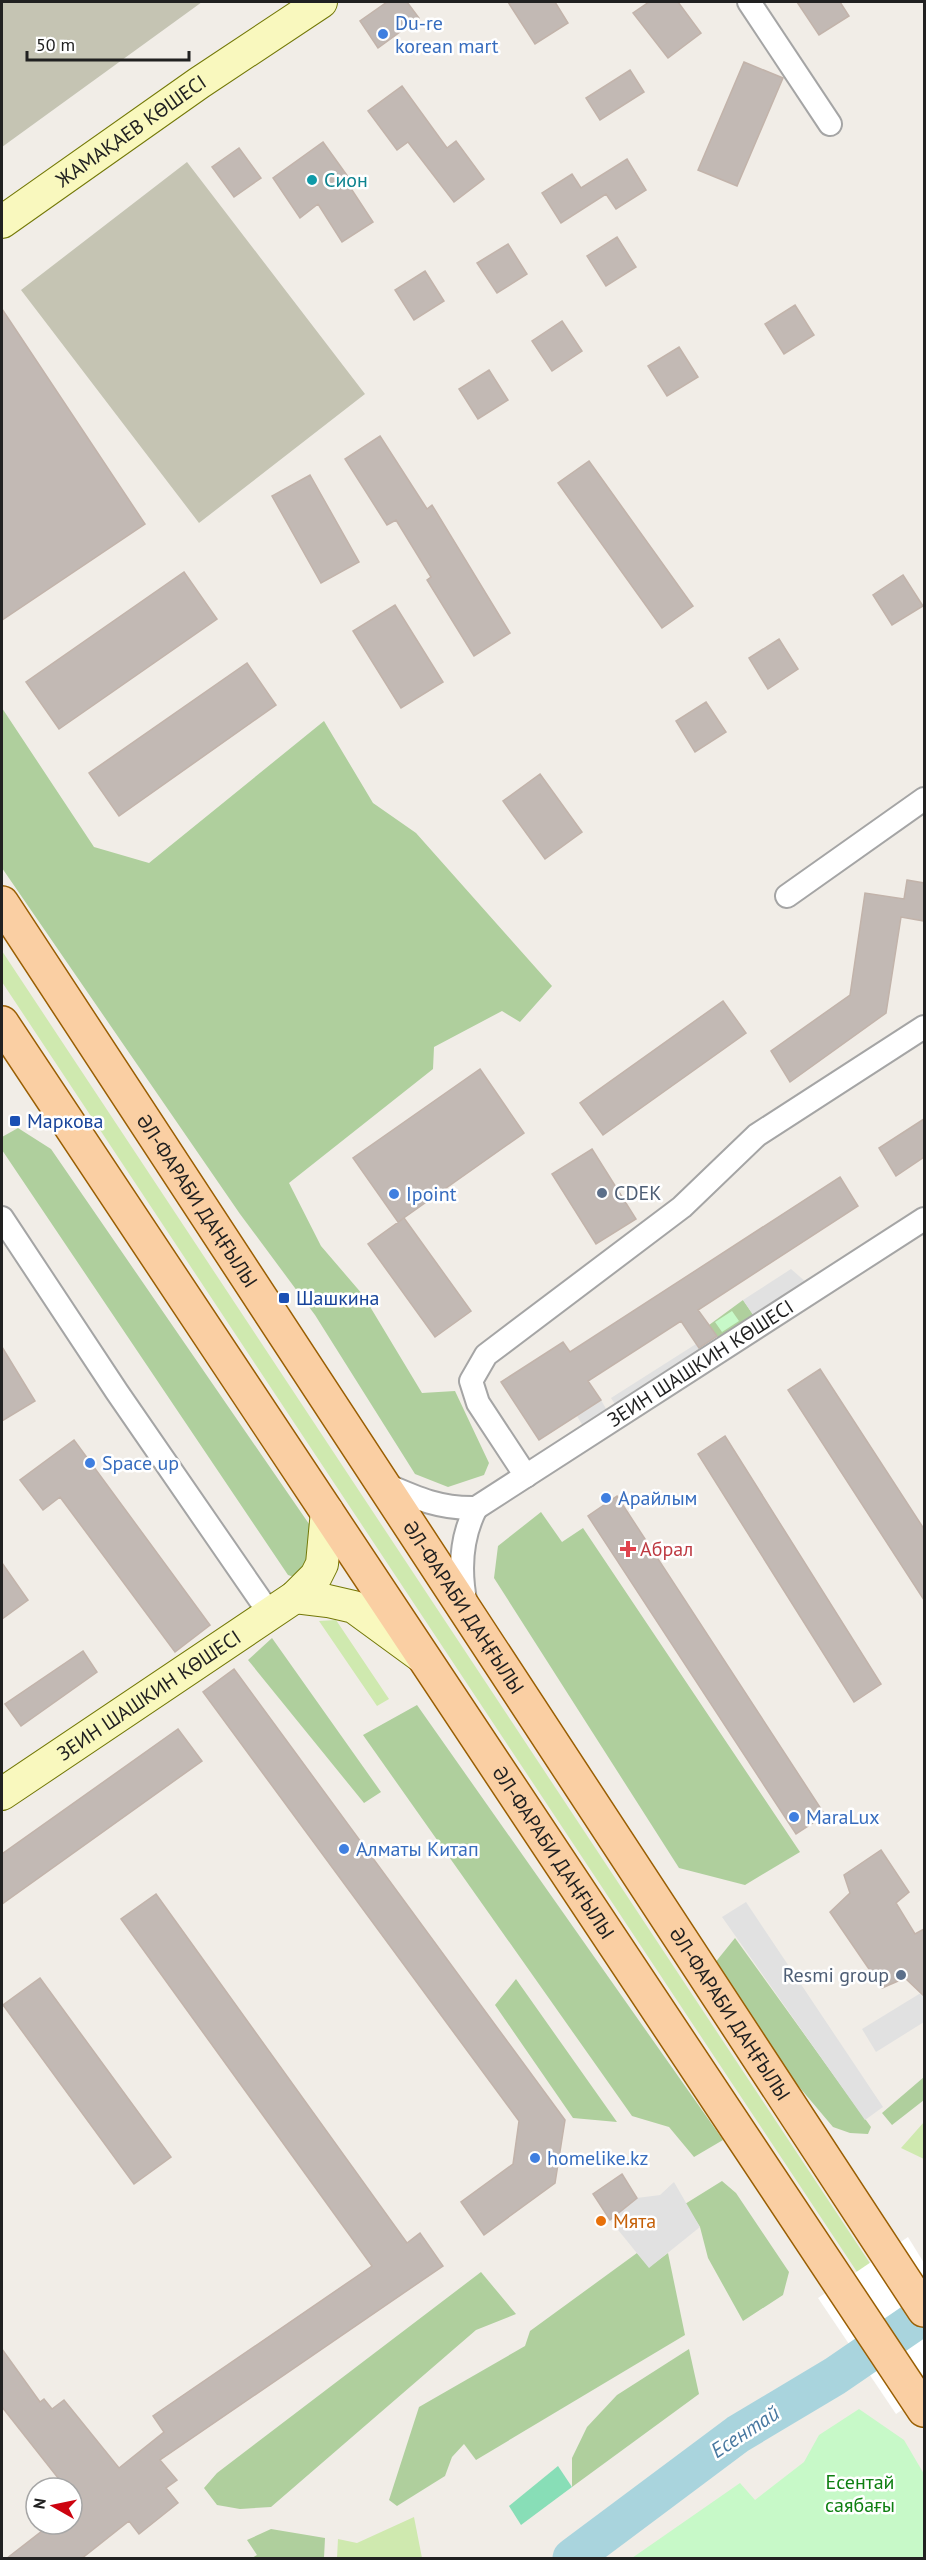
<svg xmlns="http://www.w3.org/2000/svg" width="926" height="2560" viewBox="0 0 926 2560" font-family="'PT Sans',sans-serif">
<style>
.construction{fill:#c5c4b3}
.grass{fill:#cfe9af}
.forest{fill:#afcf9d}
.park{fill:#c7f9c8}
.pitch{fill:#88deb7}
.parking{fill:#e1e1e1}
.pier{fill:#fff}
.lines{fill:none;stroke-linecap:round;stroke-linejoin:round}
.river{stroke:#a9d4dd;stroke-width:39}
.building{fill:#c2b9b4;stroke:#c2b3aa;stroke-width:1.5}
.street-casing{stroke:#a5a5a5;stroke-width:26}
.secondary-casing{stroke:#737807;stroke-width:34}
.primary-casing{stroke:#9a5f03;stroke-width:36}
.street{stroke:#fff;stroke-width:22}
.secondary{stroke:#f9f8be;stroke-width:32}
.primary{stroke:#facfa3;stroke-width:33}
.shop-dot{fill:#3f7fe0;stroke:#fff;stroke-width:2}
.culture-dot{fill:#0f9aa8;stroke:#fff;stroke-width:2}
.transit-dot{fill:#1a4fb4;stroke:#fff;stroke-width:2}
.service-dot{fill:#5c6f8a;stroke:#fff;stroke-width:2}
.health-dot{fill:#e0444e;stroke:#fff;stroke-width:2}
.food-dot{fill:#e8710a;stroke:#fff;stroke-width:2}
.labels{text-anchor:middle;stroke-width:5;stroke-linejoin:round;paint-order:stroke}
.shop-label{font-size:20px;fill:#366cbe;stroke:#fff;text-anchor:start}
.street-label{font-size:20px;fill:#212121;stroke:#fff}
.culture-label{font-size:20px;fill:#0d838f;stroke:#fff;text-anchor:start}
.transit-label{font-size:20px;fill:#164399;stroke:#fff;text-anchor:start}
.service-label{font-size:20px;fill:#4e5e75;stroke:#fff;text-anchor:start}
.health-label{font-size:20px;fill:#be3a42;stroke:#fff;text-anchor:start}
.food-label{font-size:20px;fill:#c56008;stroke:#fff;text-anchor:start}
.park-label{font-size:20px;fill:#0e7f11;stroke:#fff}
.water-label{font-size:21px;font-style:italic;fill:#4878a0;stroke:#fff}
</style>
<rect width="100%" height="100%" fill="#f1ede7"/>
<!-- construction -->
<path class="construction" d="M 2,2 L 202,2 L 2,147 Z
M 187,162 L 365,394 L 199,523 L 21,290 Z"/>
<!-- grass -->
<path class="grass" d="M 2,951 L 924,2345 L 924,2373 L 2,982 Z
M 336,1620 L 389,1699 L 377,1706 L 319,1621 Z
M 924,2122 L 924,2159 L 901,2148 Z
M 414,2517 L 422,2558 L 337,2558 L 338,2539 L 357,2543 Z"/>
<!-- forest -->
<path class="forest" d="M 2,708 L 94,847 L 149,863 L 324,721 L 373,803 L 416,833 L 552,986 L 520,1022 L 502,1011 L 434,1047 L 433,1069 L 289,1183 L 321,1246 L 363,1295 L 422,1393 L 455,1391 L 489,1463 L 484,1475 L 448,1487 L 415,1474 L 315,1315 L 240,1214 L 2,868 Z
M 18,1128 L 51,1149 L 318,1537 L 300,1579 L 288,1575 L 2,1150 L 2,1137 Z
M 743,1300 L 756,1319 L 722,1343 L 709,1325 Z
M 541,1512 L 562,1542 L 583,1528 L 800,1852 L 745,1885 L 679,1868 L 494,1578 L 498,1546 Z
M 272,1638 L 381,1792 L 364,1803 L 248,1660 Z
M 417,1705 L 723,2140 L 694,2157 L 669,2127 L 632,2116 L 363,1735 Z
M 735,1938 L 871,2127 L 868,2134 L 850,2133 L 833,2127 L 795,2082 L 714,1964 Z
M 516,1979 L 617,2122 L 573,2118 L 495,2005 Z
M 924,2077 L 924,2100 L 892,2125 L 882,2113 Z
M 722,2181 L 736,2193 L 789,2272 L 783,2295 L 743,2321 L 708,2258 L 700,2227 L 685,2204 Z
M 637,2253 L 649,2267 L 668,2253 L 685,2335 L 476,2460 L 464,2444 L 452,2457 L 445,2476 L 397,2506 L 389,2500 L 419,2407 L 525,2346 L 530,2331 Z
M 481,2272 L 516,2314 L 476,2330 L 271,2507 L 240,2509 L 217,2505 L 204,2488 L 217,2473 Z
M 689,2349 L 699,2394 L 572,2487 L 572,2458 L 587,2427 L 617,2395 Z
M 271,2529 L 325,2538 L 324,2558 L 252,2558 L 257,2555 L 247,2540 Z"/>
<!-- park -->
<path class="park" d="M 732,1311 L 739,1321 L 722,1332 L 715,1322 Z
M 859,2409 L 904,2440 L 924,2474 L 924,2558 L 632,2558 L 740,2483 L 755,2500 L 804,2462 L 819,2435 Z"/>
<!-- pitch -->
<path class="pitch" d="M 558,2466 L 572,2487 L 521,2525 L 509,2506 Z"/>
<!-- parking -->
<path class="parking" d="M 791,1269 L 815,1290 L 756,1319 L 743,1300 Z
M 696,1344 L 708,1359 L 622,1415 L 611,1398 Z
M 601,1400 L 613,1421 L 589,1436 L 577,1416 Z
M 746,1902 L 883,2107 L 865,2120 L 722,1917 Z
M 924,1991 L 924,2022 L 876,2052 L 862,2029 Z
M 674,2182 L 700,2227 L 649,2268 L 610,2220 L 637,2198 L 660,2195 Z"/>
<!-- pier -->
<path class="pier" d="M 908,2237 L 924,2263 L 924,2395 L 896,2414 L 818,2298 Z"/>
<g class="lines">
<!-- river -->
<path class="river" d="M 572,2558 L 738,2434 L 835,2376 L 924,2315"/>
</g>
<!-- building -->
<path class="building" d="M 387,2 L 407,2 L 419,18 L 378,48 L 360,21 Z
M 508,2 L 555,2 L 568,23 L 535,44 Z
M 649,2 L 678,2 L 701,33 L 668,58 L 633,13 Z
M 797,2 L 840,2 L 849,16 L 819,35 Z
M 744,62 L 783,78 L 737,186 L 698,170 Z
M 630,70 L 644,92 L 600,120 L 586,98 Z
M 402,86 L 447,148 L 456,141 L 484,179 L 454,202 L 408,142 L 397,150 L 368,111 Z
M 323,142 L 351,181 L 348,184 L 373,222 L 342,242 L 318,204 L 300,218 L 273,178 Z
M 239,148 L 261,178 L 234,197 L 212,167 Z
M 627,159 L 646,190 L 616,209 L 606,194 L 561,223 L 542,193 L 572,174 L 581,188 Z
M 617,237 L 636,267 L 606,286 L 587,256 Z
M 508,244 L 527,274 L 497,293 L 477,263 Z
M 425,271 L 444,301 L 414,320 L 395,290 Z
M 795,305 L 814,335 L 784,354 L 765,324 Z
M 2,309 L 145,524 L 2,620 Z
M 562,321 L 582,351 L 552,371 L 532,341 Z
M 679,347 L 698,377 L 667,396 L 648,366 Z
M 489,370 L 508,400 L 478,419 L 459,389 Z
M 380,436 L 427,509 L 432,505 L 510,633 L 474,656 L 427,580 L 431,577 L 396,520 L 387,525 L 345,459 Z
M 589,461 L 693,606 L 662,628 L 558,483 Z
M 310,475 L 359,562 L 321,583 L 272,496 Z
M 184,572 L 217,619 L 59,729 L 26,682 Z
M 903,575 L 923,606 L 892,625 L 873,595 Z
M 395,605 L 443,682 L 401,708 L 353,631 Z
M 779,639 L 798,669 L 768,689 L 749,658 Z
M 247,663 L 276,705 L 119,816 L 89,773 Z
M 706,702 L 726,732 L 695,752 L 676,721 Z
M 540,774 L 582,832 L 545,859 L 503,801 Z
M 907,880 L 924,883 L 924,921 L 901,917 L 886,1013 L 790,1082 L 771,1051 L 850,995 L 865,893 L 904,899 Z
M 723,1001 L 746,1033 L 603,1135 L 580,1103 Z
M 480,1069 L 524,1133 L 398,1222 L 353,1158 Z
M 924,1119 L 924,1157 L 896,1176 L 879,1148 Z
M 592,1149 L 636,1219 L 596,1244 L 552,1174 Z
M 840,1177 L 858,1206 L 698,1310 L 717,1336 L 699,1348 L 681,1321 L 588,1381 L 601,1400 L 539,1440 L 501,1382 L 563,1342 L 570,1352 Z
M 404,1218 L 471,1311 L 435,1337 L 368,1244 Z
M 2,1347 L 35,1401 L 2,1421 Z
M 820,1369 L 924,1529 L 924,1600 L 788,1390 Z
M 725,1436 L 881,1684 L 854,1702 L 698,1454 Z
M 74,1440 L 210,1625 L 175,1652 L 60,1497 L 43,1510 L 20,1480 Z
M 617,1496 L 825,1815 L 796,1834 L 588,1516 Z
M 2,1563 L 28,1600 L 2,1619 Z
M 83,1651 L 97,1672 L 21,1726 L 5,1704 Z
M 234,1669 L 565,2120 L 555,2183 L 484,2235 L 461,2202 L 513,2164 L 519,2121 L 203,1692 Z
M 178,1729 L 202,1761 L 2,1904 L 2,1854 Z
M 881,1850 L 909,1892 L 896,1903 L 915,1934 L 924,1929 L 924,1996 L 905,1978 L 882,1988 L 830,1912 L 850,1893 L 844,1875 Z
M 156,1894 L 407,2243 L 420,2233 L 443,2266 L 160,2460 L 177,2480 L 166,2488 L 178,2503 L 139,2534 L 129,2521 L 81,2559 L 6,2559 L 51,2524 L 72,2524 L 72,2488 L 66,2488 L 2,2407 L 2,2349 L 40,2402 L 44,2399 L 52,2409 L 64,2400 L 119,2468 L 164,2432 L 153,2416 L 372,2266 L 121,1919 Z
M 40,1978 L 171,2157 L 134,2184 L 3,2005 Z
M 622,2174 L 637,2198 L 610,2220 L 593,2194 Z"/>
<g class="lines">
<!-- street casing -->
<g class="street-casing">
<g id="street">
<path d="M 749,2 L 830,124"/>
<path d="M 787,896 L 924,799"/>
<path d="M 2,1218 L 117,1392 L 270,1614"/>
<path d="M 526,1476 L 478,1403 L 471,1381 L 486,1355 L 682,1207 L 757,1135 L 924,1027"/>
<path id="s1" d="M 384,1484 C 416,1498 440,1509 476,1508 L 924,1219"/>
<path d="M 466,1605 C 459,1571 460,1539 476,1508"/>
</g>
</g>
<!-- secondary casing -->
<g class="secondary-casing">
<g id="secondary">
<path id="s2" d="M 2,222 L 199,83 L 321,2"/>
<path d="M 295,1597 L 328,1601 L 354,1607 L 421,1656"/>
<path id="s3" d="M 2,1794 L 295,1597 L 316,1576 L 322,1564 L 327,1511"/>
</g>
</g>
<!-- primary casing -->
<g class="primary-casing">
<g id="primary">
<path id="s4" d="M 2,903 L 924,2310"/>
<path id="s5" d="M 2,1023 L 924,2410"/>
</g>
</g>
<!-- street -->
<use href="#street" class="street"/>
<!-- secondary -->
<use href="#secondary" class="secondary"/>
<!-- primary -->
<use href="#primary" class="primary"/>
</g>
<!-- markers -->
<g class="shop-dot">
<circle cx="383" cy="34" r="6"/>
<circle cx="394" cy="1194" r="6"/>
<circle cx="90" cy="1463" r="6"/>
<circle cx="606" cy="1498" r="6"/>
<circle cx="794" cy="1817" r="6"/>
<circle cx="344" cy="1849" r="6"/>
<circle cx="535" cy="2158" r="6"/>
</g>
<circle class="culture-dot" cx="312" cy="180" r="6"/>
<g class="transit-dot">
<rect x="9" y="1115" width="12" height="12" rx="3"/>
<rect x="278" y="1292" width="12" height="12" rx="3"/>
</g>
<g class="service-dot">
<circle cx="602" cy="1193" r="6"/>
<circle cx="901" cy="1975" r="6"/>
</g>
<path class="health-dot" d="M625 1540h6v6h6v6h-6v6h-6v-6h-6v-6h6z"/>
<circle class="food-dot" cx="601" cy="2221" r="6"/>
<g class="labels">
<!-- shop labels -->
<g class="shop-label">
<text x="395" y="30">Du-re<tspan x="395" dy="23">korean mart</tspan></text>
<text x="406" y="1201">Ipoint</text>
<text x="102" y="1470">Space up</text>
<text x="618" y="1505">Арайлым</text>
<text x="806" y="1824">MaraLux</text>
<text x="356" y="1856">Алматы Китап</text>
<text x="547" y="2165">homelike.kz</text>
</g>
<!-- street labels -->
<g class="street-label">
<text dy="7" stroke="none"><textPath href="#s2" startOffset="158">ЖАМАҚАЕВ КӨШЕСІ</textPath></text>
<text dy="7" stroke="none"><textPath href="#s4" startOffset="356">ӘЛ-ФАРАБИ ДАҢҒЫЛЫ</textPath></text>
<text dy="7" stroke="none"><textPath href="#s1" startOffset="363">ЗЕИН ШАШКИН КӨШЕСІ</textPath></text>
<text dy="7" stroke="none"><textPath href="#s4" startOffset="842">ӘЛ-ФАРАБИ ДАҢҒЫЛЫ</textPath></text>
<text dy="7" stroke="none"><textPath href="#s3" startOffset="177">ЗЕИН ШАШКИН КӨШЕСІ</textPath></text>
<text dy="7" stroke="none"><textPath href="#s5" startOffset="996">ӘЛ-ФАРАБИ ДАҢҒЫЛЫ</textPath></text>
<text dy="7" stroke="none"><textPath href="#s4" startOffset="1328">ӘЛ-ФАРАБИ ДАҢҒЫЛЫ</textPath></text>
</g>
<!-- culture labels -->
<g class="culture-label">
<text x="324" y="187">Сион</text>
</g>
<!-- transit labels -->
<g class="transit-label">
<text x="27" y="1128">Маркова</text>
<text x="296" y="1305">Шашкина</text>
</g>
<!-- service labels -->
<g class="service-label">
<text x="614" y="1200">CDEK</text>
<text x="889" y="1982" text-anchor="end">Resmi group</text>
</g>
<!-- health labels -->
<g class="health-label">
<text x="640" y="1556">Абрал</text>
</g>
<!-- food labels -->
<g class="food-label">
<text x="613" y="2228">Мята</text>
</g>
<!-- park labels -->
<g class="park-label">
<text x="860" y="2489">Есентай<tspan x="860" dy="23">саябағы</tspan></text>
</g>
<!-- water labels -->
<g class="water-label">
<text transform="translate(745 2432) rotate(-33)" y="7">Есентай</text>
</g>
</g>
<!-- border -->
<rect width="926" height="2560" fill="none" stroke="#212121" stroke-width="6"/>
<!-- north arrow -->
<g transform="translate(54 2506) rotate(279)"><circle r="28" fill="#ffffff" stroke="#a6a6a6" stroke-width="1.5"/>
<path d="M0-4.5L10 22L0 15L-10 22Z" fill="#cd0410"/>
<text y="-9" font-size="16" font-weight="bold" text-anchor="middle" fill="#212121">N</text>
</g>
<!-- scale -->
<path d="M27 51v9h162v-9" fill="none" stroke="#212121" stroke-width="3"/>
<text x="36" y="51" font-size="18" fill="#212121" stroke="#ffffff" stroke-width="4.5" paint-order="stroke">50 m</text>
</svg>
